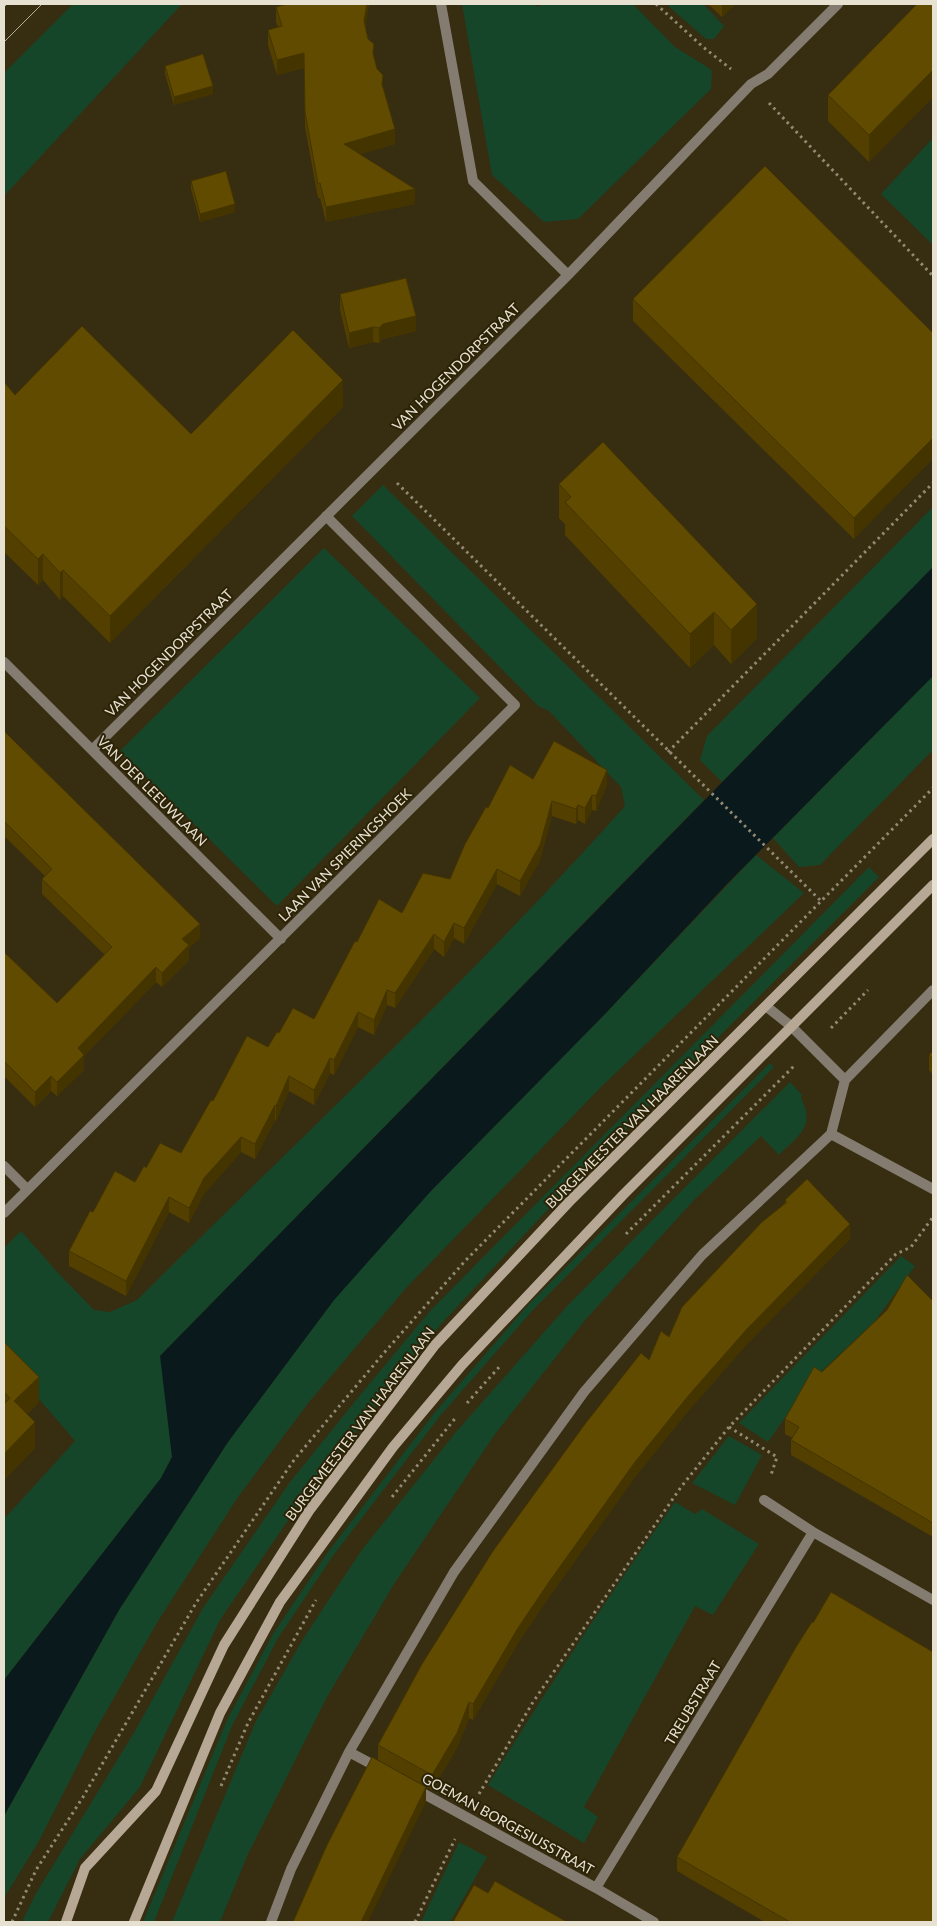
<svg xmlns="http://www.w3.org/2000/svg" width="937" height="1926" viewBox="0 0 937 1926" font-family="Lato,sans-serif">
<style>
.green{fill:#16462a}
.water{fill:#0a1a1c}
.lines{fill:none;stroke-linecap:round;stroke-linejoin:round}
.path{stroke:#928a74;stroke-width:3;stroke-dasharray:2.5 4;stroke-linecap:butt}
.street{stroke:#857c71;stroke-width:10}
.secondary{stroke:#b7a896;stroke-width:10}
.tram{stroke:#b7af9c;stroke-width:1}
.wall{fill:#534000}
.shaded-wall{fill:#443400}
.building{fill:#614b00;stroke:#443400}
.labels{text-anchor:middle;stroke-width:4;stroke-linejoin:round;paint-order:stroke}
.street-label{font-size:14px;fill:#e7e1d1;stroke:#2c2307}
</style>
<rect width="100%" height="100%" fill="#372d11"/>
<!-- green -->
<path class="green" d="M 73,4 L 182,4 L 4,196 L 4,73 Z
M 462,4 L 534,4 L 538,7 L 541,4 L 633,4 L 675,47 L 712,70 L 711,89 L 578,219 L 544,222 L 492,175 Z
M 666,4 L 703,4 L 724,26 L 714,39 L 706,39 Z
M 933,138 L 933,245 L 881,194 Z
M 383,485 L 704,800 L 161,1355 L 172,1457 L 161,1478 L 4,1680 L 4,1519 L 75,1441 L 4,1358 L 4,1248 L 21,1231 L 59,1274 L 94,1310 L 110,1312 L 137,1300 C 301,1137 471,979 625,806 L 621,787 L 549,711 L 538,706 L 352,516 Z
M 933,507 L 933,567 L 722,782 L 700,760 L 707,736 Z
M 324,548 L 480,698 L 277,906 L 120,751 Z
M 933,676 L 933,750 L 820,865 L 799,867 L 773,838 Z
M 756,855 L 804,893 L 601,1087 L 407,1287 L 309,1402 L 238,1497 L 158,1621 L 95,1731 L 39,1841 L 4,1898 L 4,1816 L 119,1610 L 228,1442 L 334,1300 L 430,1192 L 604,1015 Z
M 869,867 L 879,877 L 578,1177 L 442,1323 L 306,1494 L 220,1620 L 140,1787 L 80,1859 L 48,1922 L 22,1922 L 35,1895 L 135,1731 L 203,1608 L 290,1482 L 361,1394 L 430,1311 Z
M 770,1063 L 774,1067 L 532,1311 L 440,1416 L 332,1557 L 278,1638 L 232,1726 L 154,1922 L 143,1922 L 227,1720 L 273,1634 L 328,1552 L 436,1411 L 528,1305 Z
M 790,1082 L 802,1095 L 801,1098 C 816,1127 798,1136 779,1155 L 761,1136 L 694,1200 L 586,1319 L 495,1434 L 394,1584 L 327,1697 L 248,1854 L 220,1922 L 172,1922 L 256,1721 L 303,1639 L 361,1551 L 456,1432 L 568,1305 Z
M 901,1256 L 915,1266 L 875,1321 L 809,1383 L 768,1442 L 739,1423 Z
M 729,1436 L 762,1455 L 735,1505 L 692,1483 Z
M 675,1502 L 695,1514 L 702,1509 L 759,1544 L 713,1615 L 695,1606 L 584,1807 L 598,1817 L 584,1843 L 488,1785 C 547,1688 610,1594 675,1502 Z
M 459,1842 L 487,1857 L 450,1922 L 421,1922 Z"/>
<!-- water -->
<path class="water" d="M 933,567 L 933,676 L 727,884 L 604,1015 L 430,1192 L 334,1300 L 228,1442 L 119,1610 L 4,1816 L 4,1680 L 161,1478 L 172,1457 L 160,1356 Z"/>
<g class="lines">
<!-- path -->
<path class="path" d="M 656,4 L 703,47 L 731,69
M 769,103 L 933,276
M 397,483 L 822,902
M 668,752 L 933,483
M 831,1028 L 868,990
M 626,1234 L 795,1065
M 467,1403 L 501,1365
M 729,1427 L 777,1457 L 771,1475
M 392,1497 L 457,1416
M 221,1786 L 248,1723 L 316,1600
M 479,1794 L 533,1702 L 681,1487 L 729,1427 L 896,1254 L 911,1247 L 933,1217
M 12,1922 L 36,1870 L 83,1797 L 196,1603 L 294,1460 L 383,1354 L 465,1261 L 933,788
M 415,1922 L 455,1839"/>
<!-- street -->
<path class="street" d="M 441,4 L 473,181 L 568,275
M 4,662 L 281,939
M 92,750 L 568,275 L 751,84 L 768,74 L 838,4
M 845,1080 L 933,990
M 831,1134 L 933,1189
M 4,1166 L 27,1189
M 4,1213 L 515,705 L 326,516
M 764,1500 L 813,1532 L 933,1600
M 349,1752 L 381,1769
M 415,1789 L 596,1888 L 654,1922
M 596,1888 L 813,1532
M 271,1922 L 291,1869 L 349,1752 L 454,1572 L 584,1392 L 702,1255 L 831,1134 L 845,1080 L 791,1026 L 767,1007"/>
<!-- secondary -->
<path class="secondary" d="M 66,1922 L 85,1868 L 156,1791 L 224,1645 L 309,1511 L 435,1345 L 569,1202 L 933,839
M 134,1922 L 220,1713 L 280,1602 L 393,1447 L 462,1365 L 623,1195 L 933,885"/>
<!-- tram -->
<path class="tram" d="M 4,7 L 7,4
M 4,42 L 42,4"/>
</g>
<!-- wall -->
<path class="wall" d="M 369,4 L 365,27 L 383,89 L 395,144 L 360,154 L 415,204 L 326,222 L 320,198 L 318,198 L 305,127 L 304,68 L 277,75 L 268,45 L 268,30 L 278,27 L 276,22 L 276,7 Z
M 708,4 L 735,4 L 722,17 Z
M 933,4 L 933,97 L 869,162 L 828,121 L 828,95 Z
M 165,66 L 213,94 L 174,105 L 165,74 Z
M 191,181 L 235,212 L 200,222 L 191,189 Z
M 340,294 L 416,331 L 383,339 L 379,343 L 373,342 L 349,348 L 340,310 Z
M 633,299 L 933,333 L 854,539 L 633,321 Z
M 4,382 L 15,395 L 191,434 L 343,407 L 110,643 L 63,596 L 60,600 L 43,580 L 38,585 L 4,552 Z
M 559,484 L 757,638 L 731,664 L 714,645 L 690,668 L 565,535 L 565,524 L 559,518 Z
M 4,731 L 200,938 L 189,948 L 189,960 L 162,987 L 156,982 L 84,1056 L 84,1070 L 57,1096 L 51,1091 L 35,1107 L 4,1076 L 4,952 L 57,1003 L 105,955 L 42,894 L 42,879 L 45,876 L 4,836 Z
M 533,779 L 607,785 L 596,811 L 592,810 L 585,824 L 578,820 L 576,824 L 552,816 L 540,860 L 520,896 L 497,884 L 464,944 L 454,938 L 444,957 L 434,949 L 395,1008 L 387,1005 L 374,1035 L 358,1027 L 334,1075 L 330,1073 L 314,1105 L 289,1091 L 276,1121 L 275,1120 L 255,1159 L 241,1152 L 204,1194 L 189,1223 L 169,1212 L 126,1296 L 69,1266 L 69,1251 L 93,1212 L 135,1182 L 146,1168 L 181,1153 L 213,1101 L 268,1047 L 279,1033 L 314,1019 L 357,942 L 450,879 L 488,808 Z
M 933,1051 L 933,1075 L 929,1070 L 929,1055 Z
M 785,1200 L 850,1239 L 747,1344 L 689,1410 L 635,1477 L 549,1597 L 518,1643 L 473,1720 L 469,1718 L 457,1748 L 432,1790 L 378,1760 L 378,1745 L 649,1360 L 785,1205 Z
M 933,1301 L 933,1537 L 791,1455 L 791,1440 L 793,1438 L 785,1434 L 785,1419 L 822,1372 Z
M 4,1342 L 39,1402 L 27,1414 L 35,1448 L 4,1480 Z
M 813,1623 L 933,1922 L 765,1922 L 677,1871 L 677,1857 Z"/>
<!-- shaded-wall -->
<path class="shaded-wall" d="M 367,4 L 369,4 L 364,36 L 364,21 Z
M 722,4 L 735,4 L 722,17 Z
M 304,53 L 304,68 L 277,75 L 277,60 Z
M 933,70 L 933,97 L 869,162 L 869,135 Z
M 213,86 L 213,94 L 174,105 L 174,97 Z
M 395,129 L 395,144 L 344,159 L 344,144 Z
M 415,189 L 415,204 L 326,222 L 326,207 Z
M 235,204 L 235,212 L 200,222 L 200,214 Z
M 416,316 L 416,331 L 383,339 L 379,343 L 379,328 L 383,324 Z
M 373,327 L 373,342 L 349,348 L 349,333 Z
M 343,380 L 343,407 L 110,643 L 110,616 Z
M 933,438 L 933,459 L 854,539 L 854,518 Z
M 43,554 L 43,580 L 38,585 L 38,559 Z
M 63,570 L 63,596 L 60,600 L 60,573 Z
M 757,604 L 757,638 L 731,664 L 731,630 Z
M 714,612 L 714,645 L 690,668 L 690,634 Z
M 607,770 L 607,785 L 596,811 L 596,796 Z
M 592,795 L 592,810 L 585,824 L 585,808 Z
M 552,801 L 552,816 L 540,860 L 520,896 L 520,881 Z
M 578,805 L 578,820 L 576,824 L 576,809 Z
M 497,869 L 497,884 L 464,944 L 464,928 Z
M 454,923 L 454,938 L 444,957 L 444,942 Z
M 200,924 L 200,938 L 189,948 L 189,960 L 162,987 L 162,973 L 182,939 Z
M 434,934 L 434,949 L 395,1008 L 395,993 Z
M 156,967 L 156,982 L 84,1056 L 84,1070 L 57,1096 L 57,1082 L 78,1048 Z
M 387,990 L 387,1005 L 374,1035 L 374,1020 Z
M 358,1012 L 358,1027 L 334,1075 L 334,1060 Z
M 330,1058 L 330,1073 L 314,1105 L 314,1090 Z
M 51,1076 L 51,1091 L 35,1107 L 35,1092 Z
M 289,1076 L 289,1091 L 276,1121 L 276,1106 Z
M 275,1105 L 275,1120 L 255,1159 L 255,1144 Z
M 241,1137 L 241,1152 L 204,1194 L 189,1223 L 189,1208 L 204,1178 Z
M 169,1197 L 169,1212 L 126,1296 L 126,1281 Z
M 850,1224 L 850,1239 L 747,1344 L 689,1410 L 635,1477 L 549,1597 L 518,1643 L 473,1720 L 473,1704 L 518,1628 L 549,1582 L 635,1462 L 689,1395 L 747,1329 Z
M 39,1377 L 39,1402 L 14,1426 L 14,1401 Z
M 35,1422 L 35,1448 L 4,1480 L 4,1454 Z
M 469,1702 L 469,1718 L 457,1748 L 432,1790 L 432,1775 Z
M 426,1787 L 426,1802 L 368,1922 L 361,1922 Z"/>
<!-- building -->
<path class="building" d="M 287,4 L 367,4 L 364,21 L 368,39 L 374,44 L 373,53 L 377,69 L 383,75 L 382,84 L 395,129 L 344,144 L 415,189 L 326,207 L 320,183 L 318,184 L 305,112 L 304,53 L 277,60 L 268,30 L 282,26 L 276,7 Z
M 917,4 L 933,4 L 933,70 L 869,135 L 828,95 Z
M 203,54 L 213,86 L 174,97 L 165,66 Z
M 765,166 L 933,333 L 933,438 L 854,518 L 633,299 Z
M 226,171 L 235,204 L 200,214 L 191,181 Z
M 406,278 L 416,316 L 383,324 L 379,328 L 373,327 L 349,333 L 340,294 Z
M 82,326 L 191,434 L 293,330 L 343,380 L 110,616 L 63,570 L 60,573 L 43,554 L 38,559 L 4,526 L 4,382 L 15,395 Z
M 603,442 L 757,604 L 731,630 L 714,612 L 690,634 L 565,502 L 571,497 L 559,484 Z
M 4,731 L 200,924 L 182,939 L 189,945 L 162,973 L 156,967 L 78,1048 L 84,1055 L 57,1082 L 51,1076 L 35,1092 L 4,1061 L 4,952 L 57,1003 L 112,947 L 42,879 L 52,869 L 4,821 Z
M 554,741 L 607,770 L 596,796 L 592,795 L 585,808 L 578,805 L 576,809 L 552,801 L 540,845 L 520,881 L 497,869 L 464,928 L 454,923 L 444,942 L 434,934 L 395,993 L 387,990 L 374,1020 L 358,1012 L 334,1060 L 330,1058 L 314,1090 L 289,1076 L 276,1106 L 275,1105 L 255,1144 L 241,1137 L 204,1178 L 189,1208 L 169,1197 L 126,1281 L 69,1251 L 90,1211 L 93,1212 L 115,1171 L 135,1182 L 144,1166 L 146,1168 L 160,1143 L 181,1153 L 211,1100 L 213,1101 L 247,1036 L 268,1047 L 277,1032 L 279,1033 L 293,1008 L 314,1019 L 355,941 L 357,942 L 379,899 L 402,913 L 423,873 L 450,879 L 465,844 L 486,807 L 488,808 L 510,765 L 533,779 Z
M 933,1051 L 933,1059 L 929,1055 Z
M 807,1179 L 850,1224 L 747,1329 L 689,1395 L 635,1462 L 549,1582 L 518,1628 L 473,1704 L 469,1702 L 457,1733 L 432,1775 L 378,1745 L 422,1664 L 493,1551 L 585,1424 L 641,1353 L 649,1360 L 661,1331 L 669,1337 L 682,1307 L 762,1222 L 787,1202 L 785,1200 Z
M 907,1275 L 933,1301 L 933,1523 L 791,1440 L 799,1427 L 785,1419 L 814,1367 L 822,1372 L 887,1310 Z
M 4,1342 L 39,1377 L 14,1401 L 35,1422 L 4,1454 L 4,1404 L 10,1398 L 4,1392 Z
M 831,1592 L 933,1652 L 933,1920 L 932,1922 L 790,1922 L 677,1857 L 796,1647 L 812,1622 L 813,1623 Z
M 372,1757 L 426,1787 L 361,1922 L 293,1922 L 327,1845 Z
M 495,1881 L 567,1922 L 453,1922 L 474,1885 L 488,1893 Z"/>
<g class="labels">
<!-- street labels -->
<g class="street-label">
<text transform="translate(456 367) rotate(-45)" y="5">VAN HOGENDORPSTRAAT</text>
<text transform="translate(169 653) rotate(-45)" y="5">VAN HOGENDORPSTRAAT</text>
<text transform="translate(152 791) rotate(45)" y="5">VAN DER LEEUWLAAN</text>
<text transform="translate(345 855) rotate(-45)" y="5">LAAN VAN SPIERINGSHOEK</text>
<text transform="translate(632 1122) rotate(-45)" y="5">BURGEMEESTER VAN HAARENLAAN</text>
<text transform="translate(360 1424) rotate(-53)" y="5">BURGEMEESTER VAN HAARENLAAN</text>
<text transform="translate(693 1703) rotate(-59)" y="5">TREUBSTRAAT</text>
<text transform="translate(508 1824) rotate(29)" y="5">GOEMAN BORGESIUSSTRAAT</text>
</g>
</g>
<!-- border -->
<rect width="937" height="1926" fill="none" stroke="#e7e1d1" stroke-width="10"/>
</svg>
